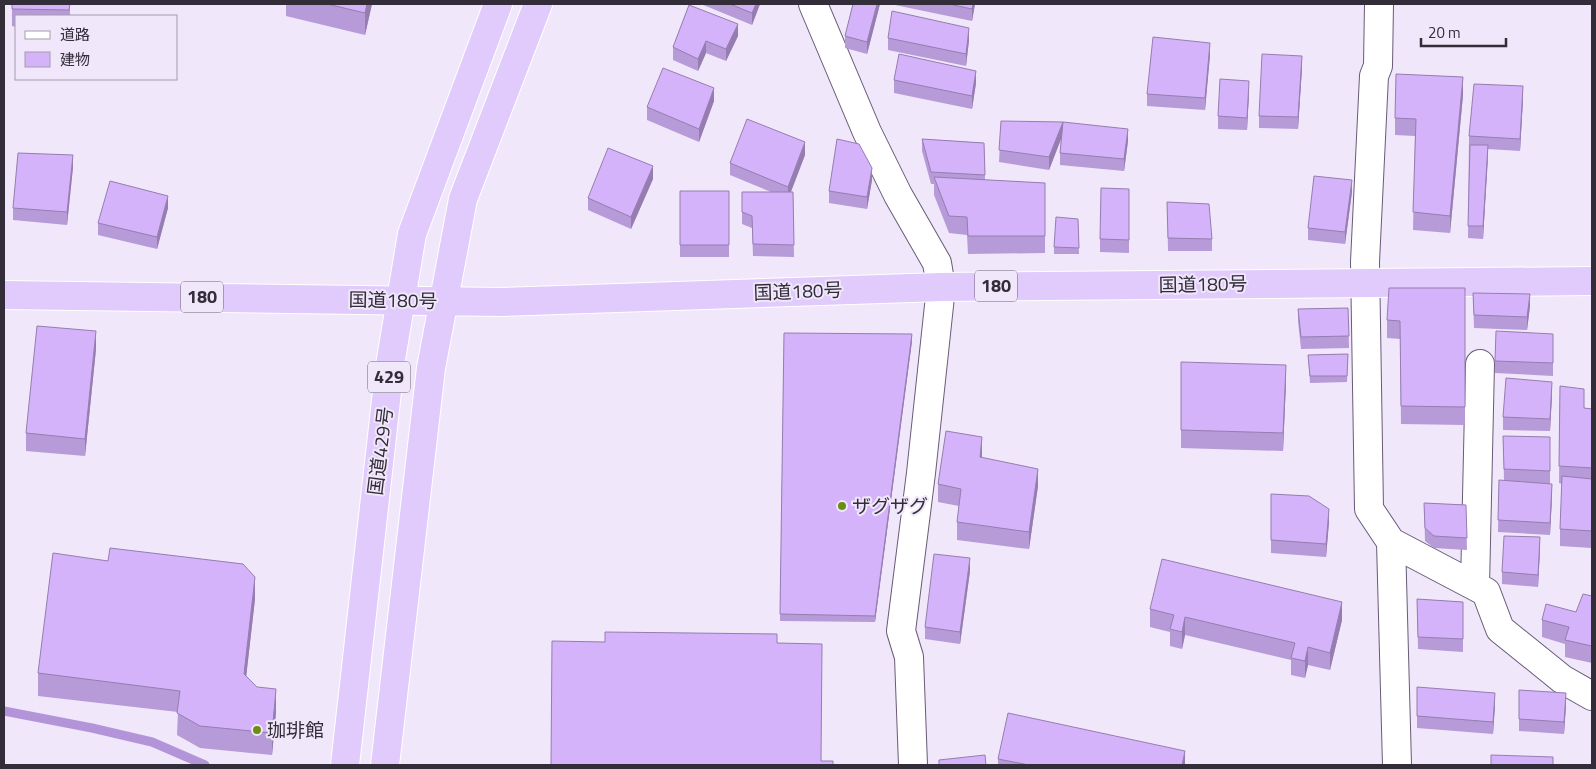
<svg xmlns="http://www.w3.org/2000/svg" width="1596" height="769" viewBox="0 0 1596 769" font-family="'Titillium Web','Noto Sans JP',sans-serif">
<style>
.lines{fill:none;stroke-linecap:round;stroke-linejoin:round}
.stream{stroke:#b494d9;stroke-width:9}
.street-casing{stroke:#685b77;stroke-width:30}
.highway-casing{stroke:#fff;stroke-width:30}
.street{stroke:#fff;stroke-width:28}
.highway{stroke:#e1cafc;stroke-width:28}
.wall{fill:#b79ad8}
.shaded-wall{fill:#957db0}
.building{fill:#d5b3fb;stroke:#957db0}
.poi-dot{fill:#6a8d13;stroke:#f0e7fa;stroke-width:2}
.labels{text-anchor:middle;stroke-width:4;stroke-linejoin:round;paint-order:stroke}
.shield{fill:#f0e7fa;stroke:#6b6573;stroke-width:1}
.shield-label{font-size:18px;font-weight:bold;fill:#322d39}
.street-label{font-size:19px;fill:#322d39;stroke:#f0e7fa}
.poi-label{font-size:19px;fill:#322d39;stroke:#f0e7fa;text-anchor:start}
</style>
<rect width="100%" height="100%" fill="#f0e7fa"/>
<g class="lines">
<!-- stream -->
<path class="stream" d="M 4,711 L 92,728 L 152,742 L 205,765"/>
<!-- street casing -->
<g class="street-casing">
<path id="street" d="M 813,4 L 867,132 L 898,195 L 937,263 L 941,287 L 921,473 L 901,631 L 909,657 L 913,765
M 1379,4 L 1378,66 L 1374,76 L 1365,262 L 1369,509 L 1391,542 L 1486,592 L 1500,629 L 1562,679 L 1592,696
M 1391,542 L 1397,765
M 1475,586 L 1480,364"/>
</g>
<!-- highway casing -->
<g class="highway-casing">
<path id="highway" d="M 4,295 L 501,302 L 941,287 L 1592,281
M 345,765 L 390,365 L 412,234 L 498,4
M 385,765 L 431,368 L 463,199 L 538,4"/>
</g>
<!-- street -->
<use href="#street" class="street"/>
<!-- highway -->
<use href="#highway" class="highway"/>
</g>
<!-- wall -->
<path class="wall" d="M 12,4 L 70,4 L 70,16 L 16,16 L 16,27 L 12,26 Z
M 286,4 L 372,4 L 365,35 L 286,16 Z
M 701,4 L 760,4 L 752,25 Z
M 853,4 L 880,4 L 867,54 L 845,48 L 845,36 Z
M 895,4 L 975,4 L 972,21 L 895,5 Z
M 689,5 L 738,36 L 726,61 L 706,53 L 698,71 L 673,60 L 673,47 Z
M 888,38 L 969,40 L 966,66 L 888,50 Z
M 1210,55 L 1205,110 L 1147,106 L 1147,94 Z
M 1302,68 L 1298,129 L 1259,128 L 1259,116 Z
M 894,80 L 976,83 L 972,109 L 894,93 Z
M 1249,93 L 1247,130 L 1218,129 L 1218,116 Z
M 1463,95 L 1450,233 L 1413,230 L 1415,136 L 1395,135 L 1395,118 Z
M 1523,99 L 1520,151 L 1488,149 L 1483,239 L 1468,238 L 1469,136 Z
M 714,101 L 699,142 L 647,120 L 647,107 Z
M 1001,121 L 1128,141 L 1124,171 L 1060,165 L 1060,153 L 1061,139 L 1049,170 L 999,162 Z
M 922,139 L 984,143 L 985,180 L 1045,183 L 1045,253 L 968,254 L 967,235 L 949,233 L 934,195 L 934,184 L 931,184 L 922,151 Z
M 805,155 L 791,192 L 793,192 L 794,257 L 753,256 L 752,228 L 742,224 L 742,192 L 771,192 L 730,175 L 730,163 Z
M 73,167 L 67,225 L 13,220 L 13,208 Z
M 653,179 L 631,229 L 588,210 L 588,198 Z
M 872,180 L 867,209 L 829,203 L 829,191 Z
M 1129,189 L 1129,253 L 1100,252 L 1100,239 Z
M 680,191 L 729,191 L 729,257 L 680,257 Z
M 1352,192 L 1345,244 L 1308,240 L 1308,228 Z
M 1167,202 L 1212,239 L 1212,251 L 1168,251 Z
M 168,208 L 157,249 L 98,235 L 98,223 Z
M 1078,219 L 1079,254 L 1054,254 L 1054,247 Z
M 1465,288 L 1465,425 L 1401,424 L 1400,339 L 1387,338 L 1387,320 Z
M 1473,293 L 1530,306 L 1527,330 L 1474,328 Z
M 1348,308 L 1349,348 L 1301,349 L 1298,321 L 1298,309 Z
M 784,333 L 912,341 L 875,622 L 780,621 Z
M 1553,334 L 1553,376 L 1495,373 L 1495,361 Z
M 96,349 L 85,456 L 26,451 L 26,433 Z
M 1348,354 L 1347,382 L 1310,383 L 1308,355 Z
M 1181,362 L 1286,382 L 1283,451 L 1181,448 Z
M 1560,386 L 1584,408 L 1592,409 L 1592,548 L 1560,546 L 1560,529 L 1562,484 L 1559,483 Z
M 1552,395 L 1550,431 L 1503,430 L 1503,417 Z
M 1503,436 L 1550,437 L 1550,484 L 1552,496 L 1550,535 L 1498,532 L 1499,480 L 1504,481 Z
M 982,455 L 982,458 L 1038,486 L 1029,549 L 957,540 L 957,522 L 959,506 L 938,502 L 938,484 Z
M 1424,503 L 1466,505 L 1467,550 L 1434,548 L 1425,541 Z
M 1329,522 L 1326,557 L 1271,553 L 1271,540 Z
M 1540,549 L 1538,587 L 1502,584 L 1502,572 Z
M 970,571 L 960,644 L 925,639 L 925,627 Z
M 1592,596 L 1592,663 L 1565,657 L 1565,644 L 1542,637 L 1542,620 L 1576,612 Z
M 255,599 L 246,676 L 276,712 L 272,755 L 200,748 L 177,735 L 178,712 L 38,696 L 38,673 Z
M 1417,599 L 1463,602 L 1463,652 L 1418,649 Z
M 1150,609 L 1342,620 L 1330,670 L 1308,665 L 1305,678 L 1291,675 L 1291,660 L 1185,635 L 1182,649 L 1170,646 L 1170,632 L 1150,627 Z
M 1417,687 L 1495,705 L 1493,734 L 1417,728 Z
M 1519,690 L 1566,705 L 1564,734 L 1519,731 Z
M 998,759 L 1185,765 L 998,765 Z"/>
<!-- shaded-wall -->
<path class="shaded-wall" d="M 367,4 L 372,4 L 365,35 L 365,13 Z
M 756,4 L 760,4 L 752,25 L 752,13 Z
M 877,4 L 880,4 L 867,54 L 867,42 Z
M 973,4 L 975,4 L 972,21 L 972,9 Z
M 738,24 L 738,36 L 726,61 L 726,49 Z
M 969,28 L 969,40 L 966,66 L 966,54 Z
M 706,41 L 706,53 L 698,71 L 698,59 Z
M 1210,43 L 1210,55 L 1205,110 L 1205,98 Z
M 1302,56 L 1302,68 L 1298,129 L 1298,117 Z
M 976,71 L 976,83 L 972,109 L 972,96 Z
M 1463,77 L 1463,95 L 1450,233 L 1450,216 Z
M 1249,81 L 1249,93 L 1247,130 L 1247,118 Z
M 1523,86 L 1523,99 L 1520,151 L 1520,139 Z
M 714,88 L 714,101 L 699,142 L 699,129 Z
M 1063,122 L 1063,134 L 1049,170 L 1049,157 Z
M 1128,129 L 1128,141 L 1124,171 L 1124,159 Z
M 805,142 L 805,155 L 788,199 L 788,187 Z
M 1488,145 L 1488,158 L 1483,239 L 1483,226 Z
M 73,155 L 73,167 L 67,225 L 67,212 Z
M 653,166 L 653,179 L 631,229 L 631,217 Z
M 872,168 L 872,180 L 867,209 L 867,197 Z
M 1352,180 L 1352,192 L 1345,244 L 1345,232 Z
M 168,196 L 168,208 L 157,249 L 157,237 Z
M 1530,294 L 1530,306 L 1527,330 L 1527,317 Z
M 96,331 L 96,349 L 85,456 L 85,439 Z
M 912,334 L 912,341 L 875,622 L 875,616 Z
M 1286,365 L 1286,382 L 1283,451 L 1283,433 Z
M 1552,382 L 1552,395 L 1550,431 L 1550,419 Z
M 982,437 L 982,455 L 980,475 L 980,457 Z
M 1038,469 L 1038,486 L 1029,549 L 1029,532 Z
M 1552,484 L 1552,496 L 1550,535 L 1550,523 Z
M 1329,509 L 1329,522 L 1326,557 L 1326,544 Z
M 1540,537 L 1540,549 L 1538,587 L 1538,575 Z
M 970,558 L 970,571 L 960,644 L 960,632 Z
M 255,577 L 255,599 L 244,696 L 244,674 Z
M 1342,602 L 1342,620 L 1330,670 L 1330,653 Z
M 1185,617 L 1185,635 L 1182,649 L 1182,632 Z
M 1308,647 L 1308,665 L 1305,678 L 1305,661 Z
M 276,689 L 276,712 L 272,755 L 272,733 Z
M 1495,693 L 1495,705 L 1493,734 L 1493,722 Z
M 1566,693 L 1566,705 L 1564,734 L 1564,722 Z
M 1185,751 L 1185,765 L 1182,765 Z"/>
<!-- building -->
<path class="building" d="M 12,4 L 70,4 L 69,10 L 12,9 Z
M 327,4 L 367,4 L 365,13 Z
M 730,4 L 756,4 L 752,13 Z
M 853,4 L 877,4 L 867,42 L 845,36 Z
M 949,4 L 973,4 L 972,9 Z
M 689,5 L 738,24 L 726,49 L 706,41 L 698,59 L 673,47 Z
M 892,11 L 969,28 L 966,54 L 888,38 Z
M 1153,37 L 1210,43 L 1205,98 L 1147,94 Z
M 899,54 L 976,71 L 972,96 L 894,80 Z
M 1262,54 L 1302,56 L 1298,117 L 1259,116 Z
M 663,68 L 714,88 L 699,129 L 647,107 Z
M 1396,74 L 1463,77 L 1450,216 L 1413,212 L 1416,119 L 1395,118 Z
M 1220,79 L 1249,81 L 1247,118 L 1218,116 Z
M 1474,84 L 1523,86 L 1520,139 L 1469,136 Z
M 747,119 L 805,142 L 788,187 L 730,163 Z
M 1001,121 L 1063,122 L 1049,157 L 999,150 Z
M 1063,122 L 1128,129 L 1124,159 L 1060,153 Z
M 837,139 L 859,144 L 872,168 L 867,197 L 829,191 Z
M 922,139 L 984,143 L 985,175 L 931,172 Z
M 1470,145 L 1488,145 L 1483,226 L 1468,226 Z
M 608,148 L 653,166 L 631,217 L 588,198 Z
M 18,153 L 73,155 L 67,212 L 13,208 Z
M 1314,176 L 1352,180 L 1345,232 L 1308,228 Z
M 934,177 L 1045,183 L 1045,236 L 968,236 L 967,217 L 949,216 Z
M 110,181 L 168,196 L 157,237 L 98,223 Z
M 1101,188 L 1129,189 L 1129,240 L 1100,239 Z
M 680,191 L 729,191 L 729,245 L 680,245 Z
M 742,192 L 793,192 L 794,245 L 753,244 L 752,216 L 742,212 Z
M 1167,202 L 1209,204 L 1212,239 L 1168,238 Z
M 1056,217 L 1078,219 L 1079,248 L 1054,247 Z
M 1389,288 L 1465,288 L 1465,407 L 1401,406 L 1400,321 L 1387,320 Z
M 1473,293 L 1530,294 L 1527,317 L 1474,315 Z
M 1348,308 L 1349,336 L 1301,337 L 1298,309 Z
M 37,326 L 96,331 L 85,439 L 26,433 Z
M 1496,331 L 1553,334 L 1553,363 L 1495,361 Z
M 784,333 L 912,334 L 875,616 L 780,614 Z
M 1348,354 L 1347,376 L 1310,376 L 1308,355 Z
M 1181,362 L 1286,365 L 1283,433 L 1181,430 Z
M 1506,378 L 1552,382 L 1550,419 L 1503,417 Z
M 1560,386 L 1584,389 L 1584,408 L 1592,409 L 1592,468 L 1559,466 Z
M 946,431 L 982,437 L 980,457 L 1038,469 L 1029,532 L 957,522 L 961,489 L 938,484 Z
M 1503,436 L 1550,437 L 1550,471 L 1504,469 Z
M 1562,476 L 1592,479 L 1592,531 L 1560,529 Z
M 1499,480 L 1552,484 L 1550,523 L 1498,520 Z
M 1271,494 L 1309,496 L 1329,509 L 1326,544 L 1271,540 Z
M 1424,503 L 1466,505 L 1467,538 L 1434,536 L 1425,528 Z
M 1504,536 L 1540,537 L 1538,575 L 1502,572 Z
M 110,548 L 243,564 L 255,577 L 244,674 L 257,687 L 276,689 L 272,733 L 200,726 L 177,713 L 180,691 L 38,673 L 53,553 L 108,561 Z
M 934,554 L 970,558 L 960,632 L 925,627 Z
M 1162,559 L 1342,602 L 1330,653 L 1308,647 L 1305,661 L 1291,658 L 1295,643 L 1185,617 L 1182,632 L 1170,629 L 1174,615 L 1150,609 Z
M 1583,594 L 1592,596 L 1592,646 L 1565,640 L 1569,627 L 1542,620 L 1546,604 L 1576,612 Z
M 1417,599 L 1463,602 L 1463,639 L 1418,637 Z
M 605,632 L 777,634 L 777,643 L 822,644 L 821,761 L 833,761 L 833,765 L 551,765 L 552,641 L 605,642 Z
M 1417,687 L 1495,693 L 1493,722 L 1417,716 Z
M 1519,690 L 1566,693 L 1564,722 L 1519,719 Z
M 1008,713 L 1185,751 L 1182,765 L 1029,765 L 998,759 Z
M 985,755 L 986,765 L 939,765 L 939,760 Z
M 1491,755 L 1553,757 L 1553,765 L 1491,765 Z"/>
<!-- markers -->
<g class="poi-dot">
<circle cx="842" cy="506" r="5"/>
<circle cx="257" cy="730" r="5"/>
</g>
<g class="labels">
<!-- shield labels -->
<g class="shield">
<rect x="975" y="270.5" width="42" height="31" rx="4"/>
<rect x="181" y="281.5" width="42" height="31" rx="4"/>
<rect x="368" y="361.5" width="42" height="31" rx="4"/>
</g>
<g class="shield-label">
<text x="996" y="292">180</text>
<text x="202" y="303">180</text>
<text x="389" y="383">429</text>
</g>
<!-- street labels -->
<g class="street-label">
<text transform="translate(1203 284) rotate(-1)" y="7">国道180号</text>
<text transform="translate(798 291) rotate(-2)" y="7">国道180号</text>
<text transform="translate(393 300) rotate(1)" y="7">国道180号</text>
<text transform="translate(380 451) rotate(-83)" y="7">国道429号</text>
</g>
<!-- poi labels -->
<g class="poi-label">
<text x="852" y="513">ザグザグ</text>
<text x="267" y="737">珈琲館</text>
</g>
</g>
<!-- border -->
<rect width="1596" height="769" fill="none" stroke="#322d39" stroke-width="10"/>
<!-- legend -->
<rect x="15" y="15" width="162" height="65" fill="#f0e7fa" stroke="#a49dad"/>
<rect x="25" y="31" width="25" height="8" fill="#ffffff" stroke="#a49dad"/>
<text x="60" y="40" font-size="15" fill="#322d39">道路</text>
<rect x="25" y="52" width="25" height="15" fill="#d5b3fb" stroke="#a49dad"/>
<text x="60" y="65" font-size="15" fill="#322d39">建物</text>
<!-- scale -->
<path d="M1421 38v8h85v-8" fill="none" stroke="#322d39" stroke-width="2.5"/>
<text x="1428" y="38" font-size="15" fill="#322d39" stroke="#f0e7fa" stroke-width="4" paint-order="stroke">20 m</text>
</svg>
